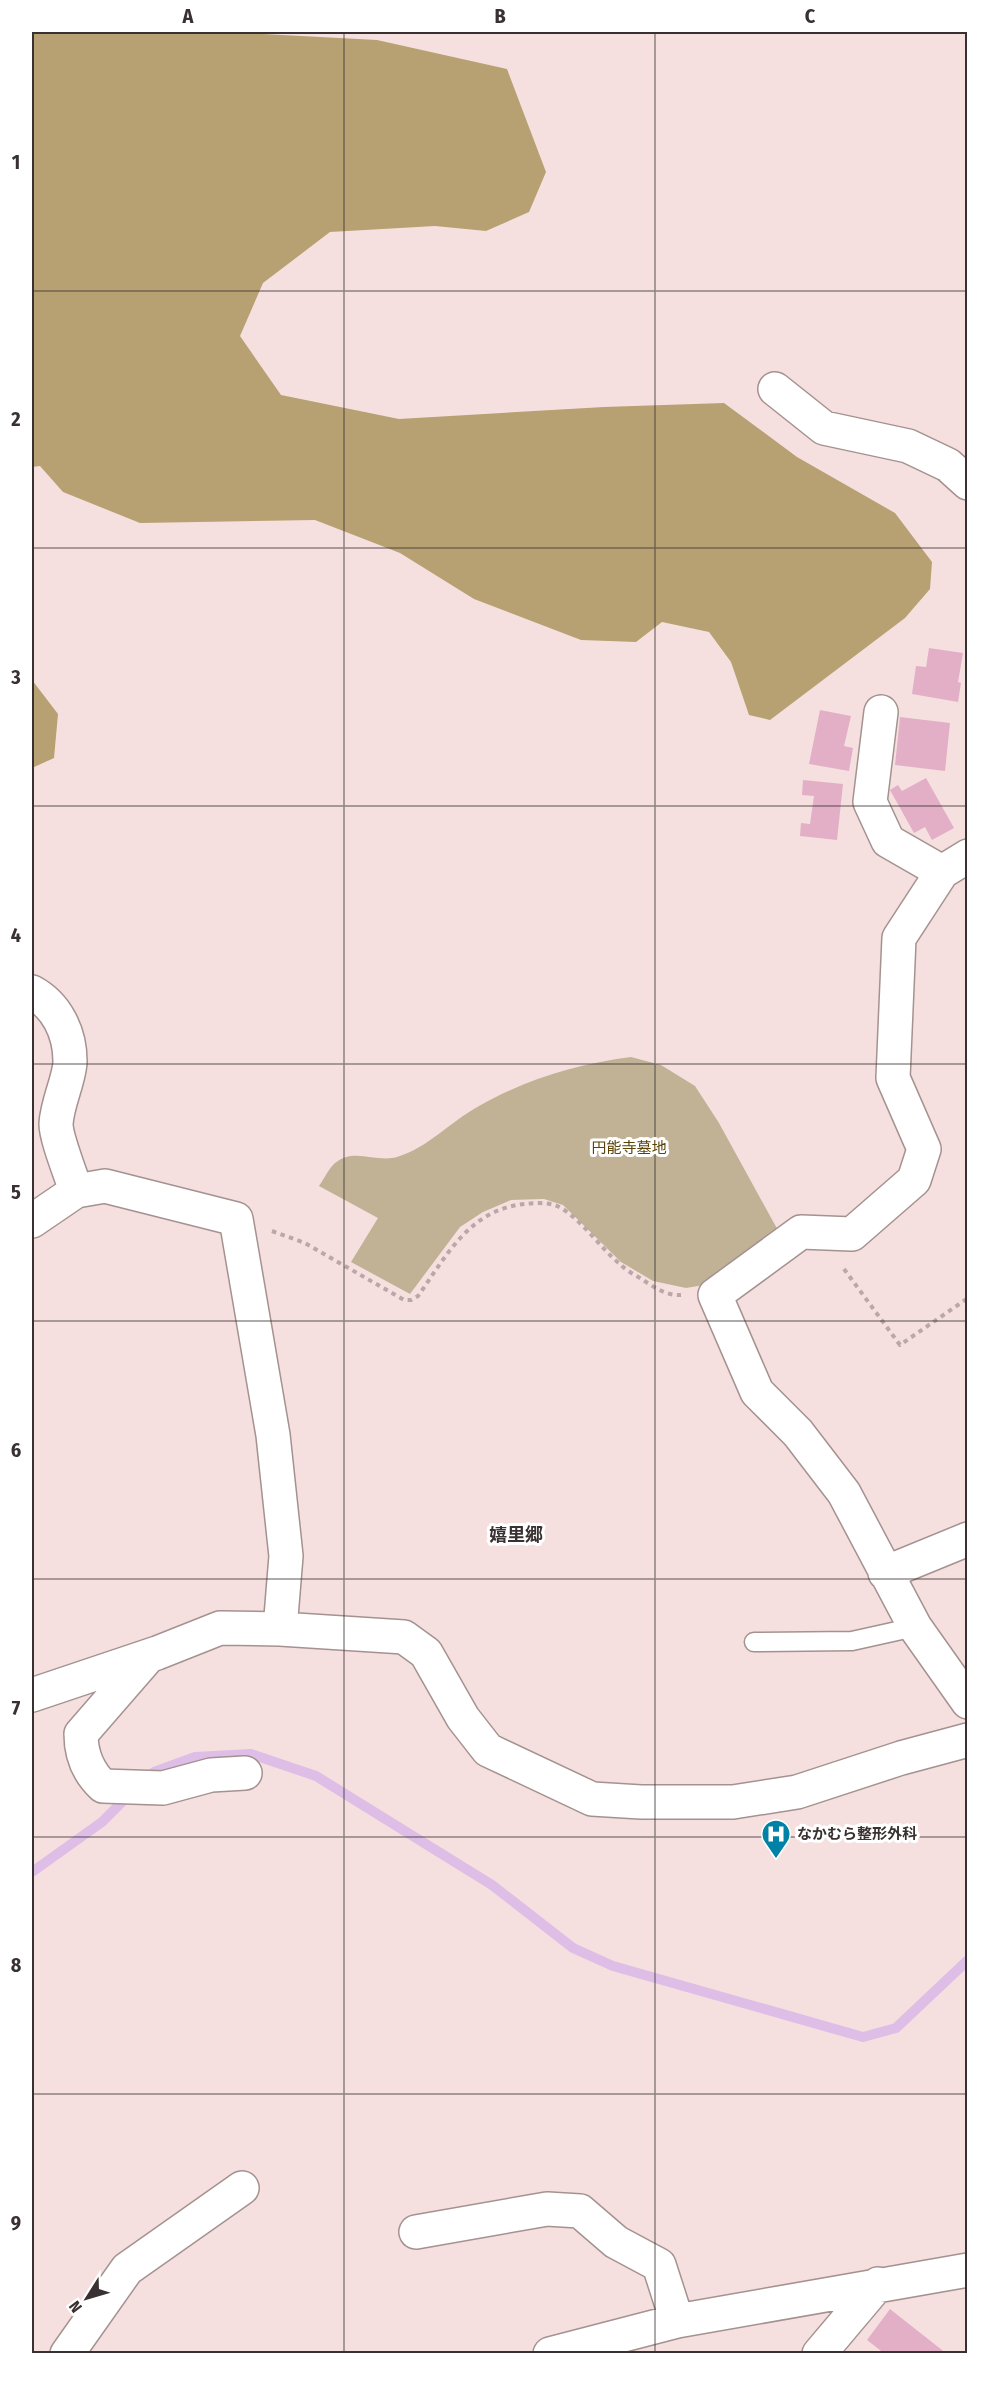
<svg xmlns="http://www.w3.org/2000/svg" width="999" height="2385" viewBox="0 0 999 2385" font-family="'Fira Sans Condensed','Noto Sans JP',sans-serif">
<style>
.green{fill:#c1b295}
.forest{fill:#b7a172}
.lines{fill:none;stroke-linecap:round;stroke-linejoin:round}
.stream{stroke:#debde7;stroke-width:10}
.building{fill:#e3afc6}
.service-casing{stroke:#a49290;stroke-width:21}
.minor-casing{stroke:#a49290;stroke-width:36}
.path{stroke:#b9a8a7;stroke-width:4;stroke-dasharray:4.5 4.5;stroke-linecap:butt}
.service{stroke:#fff;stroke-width:18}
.minor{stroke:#fff;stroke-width:33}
.grid{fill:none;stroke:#393131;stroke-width:1.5;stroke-opacity:0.55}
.labels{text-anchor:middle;stroke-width:6;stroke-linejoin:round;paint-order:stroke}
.park-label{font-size:15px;fill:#5c4408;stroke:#fff}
.poi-label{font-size:15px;font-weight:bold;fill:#393131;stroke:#fff;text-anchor:start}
.quarter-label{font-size:18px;font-weight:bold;fill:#393131;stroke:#fff}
.neatline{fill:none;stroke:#393131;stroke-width:2}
.grid-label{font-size:20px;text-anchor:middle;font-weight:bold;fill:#393131}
</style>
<rect width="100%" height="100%" fill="#f5e0df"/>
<!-- green -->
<path class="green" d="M 631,1057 L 661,1065 L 695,1086 L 719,1123 L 780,1234 L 710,1284 L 686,1288 L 653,1281 L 621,1262 L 563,1205 L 544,1199 L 511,1200 L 483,1212 L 460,1227 L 410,1294 L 351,1262 L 378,1218 L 319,1186 C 324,1179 329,1168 335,1163 C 354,1147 376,1163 397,1157 C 428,1148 451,1121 479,1106 C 527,1079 577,1064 631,1057 Z"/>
<!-- forest -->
<path class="forest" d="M 32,32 L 228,32 L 377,40 L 507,69 L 546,172 L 529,212 L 486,231 L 435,226 L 330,232 L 263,283 L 240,336 L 281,395 L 399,419 L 604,407 L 724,403 L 797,457 L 895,513 L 932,562 L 930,589 L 905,618 L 770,720 L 749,715 L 731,662 L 709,632 L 662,622 L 636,642 L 581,640 L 474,599 L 400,553 L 315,520 L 140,523 L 63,492 L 40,466 L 32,467 Z
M 32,680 L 58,714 L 54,758 L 32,768 Z"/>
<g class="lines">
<!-- stream -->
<path class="stream" d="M 146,1779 L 154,1772 L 195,1757 L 251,1754 L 316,1776 L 492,1885 L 573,1948 L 613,1966 L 863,2037 L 896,2028 L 968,1960
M 32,1872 L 102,1822 L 130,1794"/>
</g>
<!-- building -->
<path class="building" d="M 929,648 L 963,653 L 958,682 L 961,683 L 958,702 L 912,694 L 916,666 L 926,667 Z
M 820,710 L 851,716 L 844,746 L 853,748 L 849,771 L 809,764 Z
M 900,717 L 950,723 L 945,771 L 895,765 Z
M 926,778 L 954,828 L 932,840 L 925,827 L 914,833 L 890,790 L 898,785 L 902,791 Z
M 803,780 L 843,784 L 837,840 L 800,836 L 801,823 L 810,824 L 814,796 L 802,795 Z
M 890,2309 L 947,2354 L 885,2354 L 867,2340 Z"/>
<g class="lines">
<!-- service casing -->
<g class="service-casing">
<path id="service" d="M 754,1642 L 852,1641 L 915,1627"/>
</g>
<!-- minor casing -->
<g class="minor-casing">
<path id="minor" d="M 775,389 L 824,428 L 908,446 L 948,465 L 968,483
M 881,712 L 870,802 L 888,841 L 942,872
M 968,856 L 942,872 L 899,938 L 893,1078 L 924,1149 L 914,1180 L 852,1234 L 801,1232 L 715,1295 L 757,1392 L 798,1433 L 844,1493 L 915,1627 L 968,1702
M 32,992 C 56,1005 70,1032 70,1061 C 70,1078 57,1103 56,1124 C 56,1138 71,1175 76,1191
M 32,1221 L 76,1191 L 105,1186 L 236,1219 L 273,1435 L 286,1556 L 280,1629
M 885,1573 L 968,1539
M 147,1658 L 81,1734 C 81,1755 88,1772 103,1786 L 163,1788 L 211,1775 L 245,1773
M 32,1695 L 157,1653 L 220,1628 L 280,1629 L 404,1637 L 426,1653 L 463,1718 L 488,1750 L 592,1799 L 641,1802 L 733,1802 L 797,1792 L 901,1758 L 968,1740
M 416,2232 L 547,2209 L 580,2211 L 616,2242 L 659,2265 L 677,2321
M 67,2354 L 127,2269 L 242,2188
M 550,2354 L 677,2321 L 968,2270
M 819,2354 L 878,2284"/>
</g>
<!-- path -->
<path class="path" d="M 272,1231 L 305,1243 L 404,1300 L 411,1300 L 418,1296 C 447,1255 470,1209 525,1204 C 534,1203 547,1202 557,1206 C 578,1215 602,1250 621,1265 C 626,1270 633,1274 640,1278 C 652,1286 666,1296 681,1295
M 844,1269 L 900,1345 L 968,1298"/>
<!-- service -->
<use href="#service" class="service"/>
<!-- minor -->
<use href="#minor" class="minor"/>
</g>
<!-- grid -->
<path class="grid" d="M 344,32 L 344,2354M 655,32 L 655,2354M 32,291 L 968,291M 32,548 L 968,548M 32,806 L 968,806M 32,1064 L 968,1064M 32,1321 L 968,1321M 32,1579 L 968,1579M 32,1837 L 968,1837M 32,2094 L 968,2094"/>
<!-- icons -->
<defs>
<g id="hospital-pin" transform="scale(1.5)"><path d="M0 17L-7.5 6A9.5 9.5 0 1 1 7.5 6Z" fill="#0082a6" stroke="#fff"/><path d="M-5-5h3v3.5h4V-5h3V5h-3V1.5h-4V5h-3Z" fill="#fff"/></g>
</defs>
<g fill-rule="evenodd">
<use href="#hospital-pin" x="776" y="1834"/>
</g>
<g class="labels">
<!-- park labels -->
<g class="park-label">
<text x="629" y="1153">円能寺墓地</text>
</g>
<!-- poi labels -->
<g class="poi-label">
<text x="797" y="1839">なかむら整形外科</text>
</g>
<!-- quarter labels -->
<g class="quarter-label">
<text x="516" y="1541">嬉里郷</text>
</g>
</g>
<!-- border -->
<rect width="999" height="2385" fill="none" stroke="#ffffff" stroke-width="66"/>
<!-- north arrow -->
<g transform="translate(87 2298) rotate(233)" stroke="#ffffff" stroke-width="4.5" paint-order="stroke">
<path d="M0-4.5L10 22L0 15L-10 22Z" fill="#393131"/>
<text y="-9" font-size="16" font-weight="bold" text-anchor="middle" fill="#393131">N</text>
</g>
<rect x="33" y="33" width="933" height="2319" class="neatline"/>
<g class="grid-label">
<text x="188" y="23">A</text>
<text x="500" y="23">B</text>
<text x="810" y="23">C</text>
<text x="16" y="169">1</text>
<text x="16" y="426">2</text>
<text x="16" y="684">3</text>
<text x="16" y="942">4</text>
<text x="16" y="1199">5</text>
<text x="16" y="1457">6</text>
<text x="16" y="1715">7</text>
<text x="16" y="1972">8</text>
<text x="16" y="2230">9</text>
</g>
</svg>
